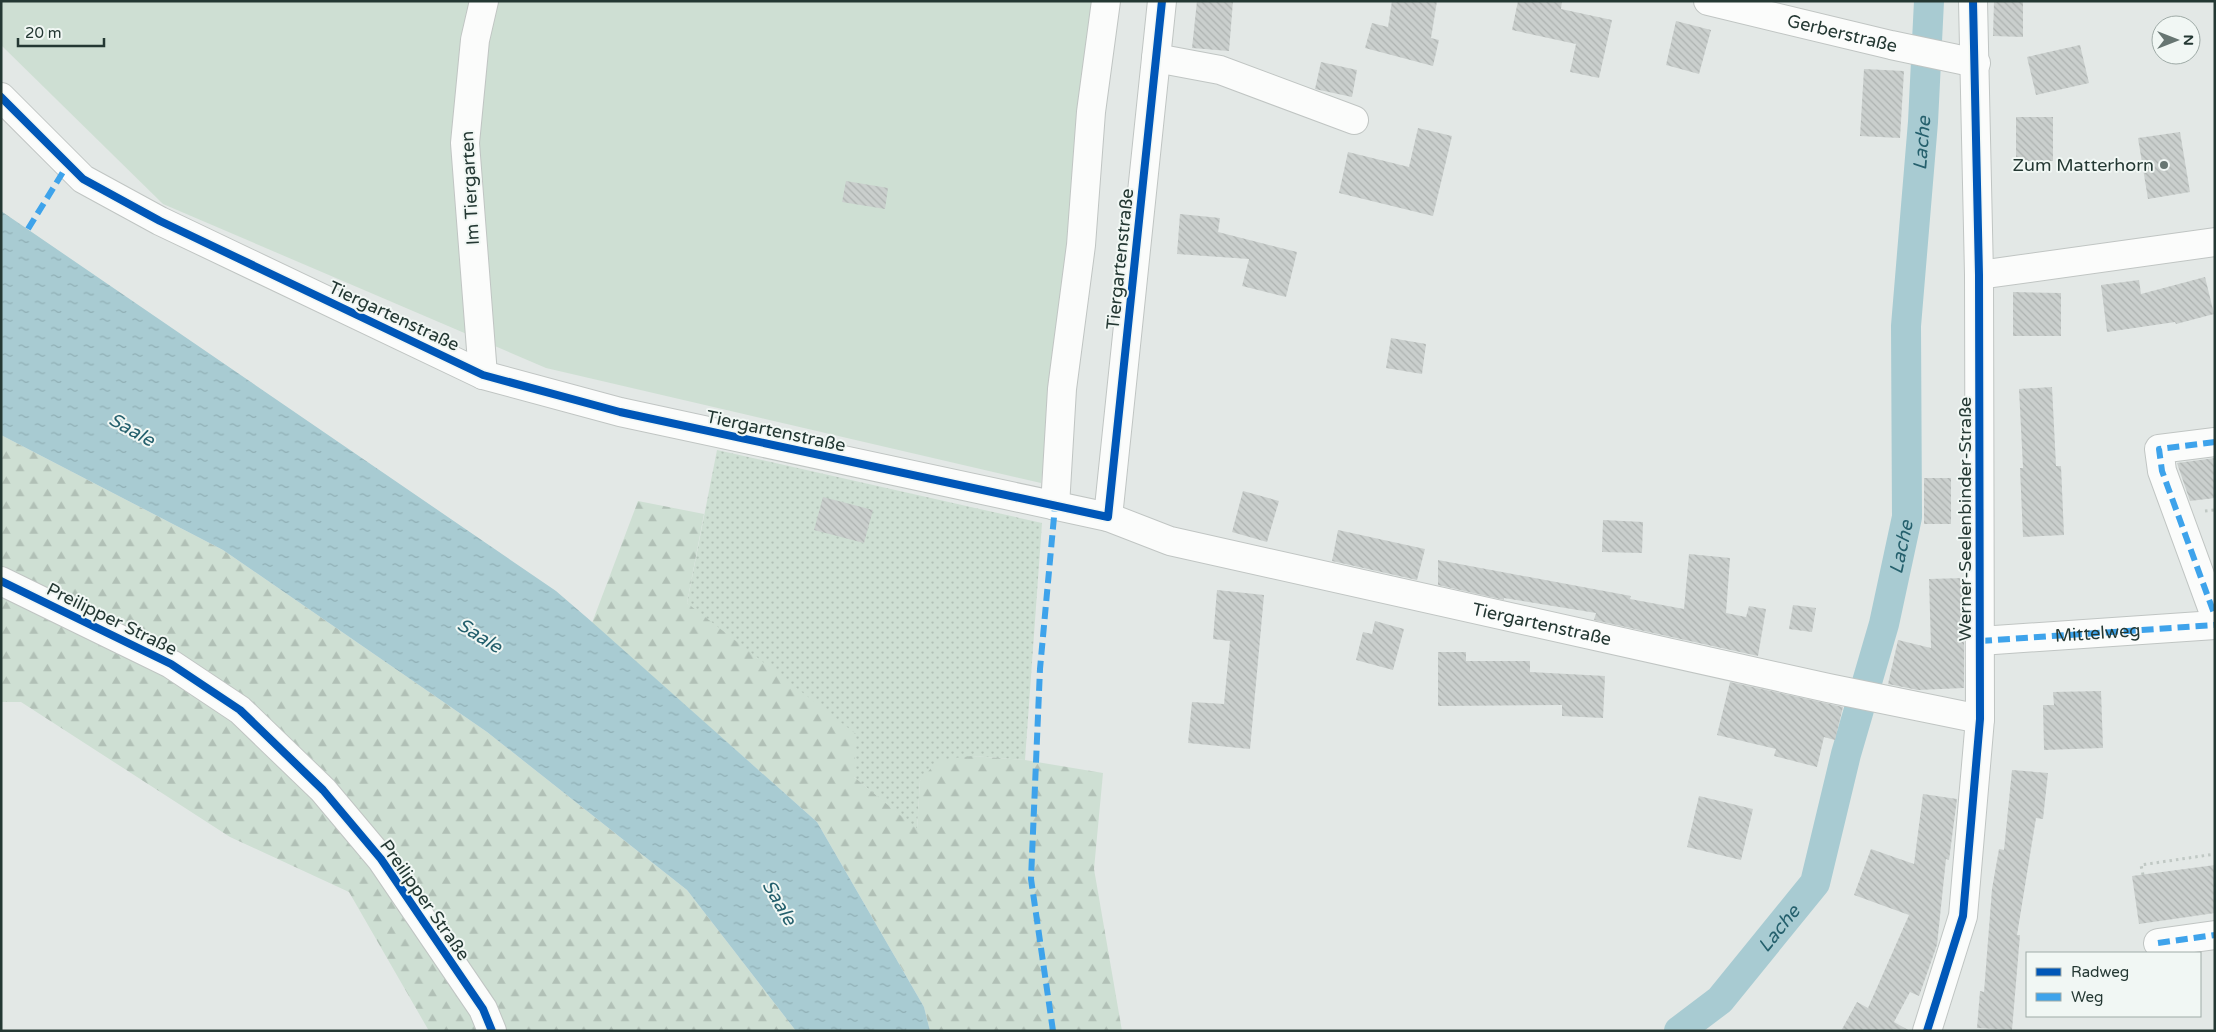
<svg xmlns="http://www.w3.org/2000/svg" width="2216" height="1032" viewBox="0 0 2216 1032" font-family="'Varela Round',sans-serif">
<style>
.grass{fill:url(#grass-dots)}
.forest{fill:url(#forest-firs)}
.garden{fill:#cedfd3}
.water{fill:url(#water-ripples)}
.lines{fill:none;stroke-linecap:round;stroke-linejoin:round}
.canal{stroke:#a8cbd2;stroke-width:30}
.building{fill:url(#building-back-hatch)}
.minor-casing{stroke:#c0c5c3;stroke-width:30}
.path{stroke:#c0c8c4;stroke-width:3;stroke-dasharray:2.5 4;stroke-linecap:butt}
.minor{stroke:#fbfcfb;stroke-width:28}
.quiet{stroke:#3ea3eb;stroke-width:6;stroke-dasharray:12 6;stroke-linecap:butt}
.cycleway-casing{stroke:#f1f7f4;stroke-width:11}
.cycleway{stroke:#0057b8;stroke-width:8}
.poi-dot{fill:#677672;stroke:#f1f7f4;stroke-width:2}
.labels{text-anchor:middle;stroke-width:4;stroke-linejoin:round;paint-order:stroke}
.street-label{font-size:18px;fill:#243833;stroke:#f1f7f4}
.poi-label{font-size:18px;fill:#243833;stroke:#f1f7f4;text-anchor:end}
.water-label{font-size:19px;font-style:italic;fill:#25606d;stroke:#f1f7f4}
</style>
<defs>
<pattern id="grass-dots" width="8" height="8" patternUnits="userSpaceOnUse" patternTransform="scale(1.25)"><rect width="8" height="8" fill="#cedfd3"/><path d="M2 2h.1M6 6h.1" fill="none" stroke="#b1c0b6" stroke-width="1.8" stroke-linecap="round"/></pattern>
<pattern id="forest-firs" width="22" height="20" patternUnits="userSpaceOnUse" patternTransform="scale(1.25)"><rect width="22" height="20" fill="#cedfd3"/><path d="M5 1l3.5 6h-7zM16 11l3.5 6h-7z" fill="#b1c0b6"/></pattern>
<pattern id="water-ripples" width="26" height="14" patternUnits="userSpaceOnUse" patternTransform="scale(1.25)"><rect width="26" height="14" fill="#a8cbd2"/><path d="M2 4q2-2 4 0t4 0M15 11q2-2 4 0t4 0" fill="none" stroke="#90afb5"/></pattern>
<pattern id="building-back-hatch" width="6" height="6" patternUnits="userSpaceOnUse" patternTransform="scale(1.25)"><rect width="6" height="6" fill="#cacfcd"/><path d="M-1 5l2 2M0 0l6 6M5-1l2 2" fill="none" stroke="#adb2b0"/></pattern>
</defs>
<rect width="100%" height="100%" fill="#e3e8e6"/>
<!-- grass -->
<path class="grass" d="M 717,450 L 1042,523 L 1025,760 L 972,756 L 920,781 L 917,830 L 854,777 L 687,603 Z"/>
<!-- forest -->
<path class="forest" d="M 1,435 L 223,550 L 487,732 L 687,890 L 796,1031 L 429,1031 L 349,892 L 230,837 L 21,702 L 1,702 Z
M 638,501 L 704,514 L 687,603 L 856,734 L 854,777 L 917,829 L 920,781 L 938,760 L 972,756 L 1025,760 L 1103,773 L 1094,869 L 1122,1031 L 930,1031 L 924,1007 L 817,822 L 592,623 Z"/>
<!-- garden -->
<path class="garden" d="M 1,1 L 1100,1 L 1041,483 L 546,368 L 163,204 L 1,45 Z"/>
<!-- water -->
<path class="water" d="M 1,211 L 556,591 L 592,622 L 817,822 L 924,1007 L 930,1031 L 796,1031 L 687,890 L 487,732 L 223,550 L 1,435 Z"/>
<g class="lines">
<!-- canal -->
<path class="canal" id="s1" d="M 1679,1031 L 1720,1000 L 1815,883 L 1846,754 L 1884,624 L 1907,517 L 1906,326 L 1923,122 L 1929,1"/>
</g>
<!-- building -->
<path class="building" d="M 1197,1 L 1233,1 L 1229,51 L 1192,48 Z
M 1392,1 L 1437,1 L 1431,38 L 1439,40 L 1433,66 L 1365,48 L 1372,23 L 1388,27 Z
M 1518,1 L 1562,1 L 1561,9 L 1612,20 L 1599,78 L 1570,72 L 1576,44 L 1512,30 Z
M 1994,1 L 2023,1 L 2023,37 L 1993,36 Z
M 1676,21 L 1711,30 L 1699,74 L 1666,65 Z
M 2080,45 L 2089,83 L 2036,95 L 2027,57 Z
M 1321,62 L 1357,70 L 1352,97 L 1315,89 Z
M 1864,69 L 1904,71 L 1900,138 L 1860,136 Z
M 2016,117 L 2053,117 L 2053,161 L 2016,161 Z
M 1418,128 L 1452,136 L 1433,216 L 1339,193 L 1348,152 L 1409,167 Z
M 2180,132 L 2190,192 L 2148,199 L 2138,138 Z
M 846,181 L 888,188 L 885,209 L 842,202 Z
M 1180,214 L 1220,218 L 1218,232 L 1297,252 L 1286,297 L 1242,286 L 1249,259 L 1177,254 Z
M 2205,277 L 2214,314 L 2176,324 L 2175,322 L 2107,332 L 2101,285 L 2139,280 L 2141,294 Z
M 2013,292 L 2061,293 L 2061,336 L 2013,336 Z
M 1391,338 L 1426,344 L 1422,374 L 1386,368 Z
M 2052,387 L 2056,466 L 2061,466 L 2064,535 L 2023,537 L 2020,468 L 2023,468 L 2019,389 Z
M 2215,458 L 2215,498 L 2190,501 L 2177,463 Z
M 1924,478 L 1951,478 L 1951,524 L 1924,524 Z
M 1243,491 L 1279,501 L 1267,542 L 1232,532 Z
M 823,497 L 873,510 L 864,543 L 814,530 Z
M 1603,520 L 1643,522 L 1642,553 L 1602,552 Z
M 1338,530 L 1425,549 L 1417,580 L 1332,561 Z
M 1689,554 L 1730,558 L 1726,613 L 1746,617 L 1749,606 L 1766,609 L 1758,656 L 1594,620 L 1596,613 L 1504,598 L 1504,600 L 1438,585 L 1438,560 L 1631,596 L 1630,599 L 1684,609 Z
M 1964,578 L 1964,688 L 1918,690 L 1888,684 L 1898,640 L 1931,648 L 1929,579 Z
M 1217,590 L 1264,595 L 1250,749 L 1188,743 L 1192,702 L 1224,704 L 1230,641 L 1213,639 Z
M 1793,605 L 1816,608 L 1812,632 L 1789,629 Z
M 1375,621 L 1404,629 L 1393,670 L 1356,660 L 1363,632 L 1372,634 Z
M 1438,652 L 1466,652 L 1466,661 L 1530,661 L 1530,672 L 1605,676 L 1603,718 L 1562,716 L 1562,705 L 1438,706 Z
M 1730,682 L 1843,707 L 1835,740 L 1824,737 L 1817,767 L 1774,756 L 1776,749 L 1717,735 Z
M 2101,691 L 2103,748 L 2044,750 L 2043,705 L 2054,705 L 2053,692 Z
M 2012,770 L 2048,773 L 2043,819 L 2036,818 L 2017,935 L 2020,935 L 2012,1030 L 1977,1028 L 1980,991 L 1984,992 L 1992,889 L 1999,849 L 2004,850 Z
M 1923,794 L 1957,799 L 1949,860 L 1946,859 L 1937,945 L 1919,996 L 1910,992 L 1894,1022 L 1910,1031 L 1841,1031 L 1857,1002 L 1868,1008 L 1909,915 L 1854,895 L 1871,849 L 1914,864 Z
M 1699,796 L 1753,809 L 1741,860 L 1687,847 Z
M 2215,865 L 2215,913 L 2139,924 L 2132,876 Z"/>
<g class="lines">
<!-- minor casing -->
<g class="minor-casing">
<g id="minor">
<path id="s2" d="M 1708,1 L 1891,45 L 1976,63"/>
<path d="M 1156,58 L 1220,70 L 1354,120"/>
<path id="s3" d="M 1,97 L 83,179 L 160,221 L 483,375 L 620,412 L 1108,517 L 1170,541 L 1828,688 L 1980,719"/>
<path d="M 1979,275 L 2215,242"/>
<path d="M 483,375 L 465,143 L 475,40 L 484,1"/>
<path d="M 2215,442 L 2159,449 L 2162,471 L 2215,616"/>
<path d="M 1055,506 L 1062,389 L 1081,245 L 1091,112 L 1106,1"/>
<path d="M 1108,517 L 1162,1"/>
<path d="M 1,581 L 171,664 L 240,710 L 323,790 L 381,859 L 483,1009 L 492,1031"/>
<path id="s4" d="M 1980,641 L 2215,625"/>
<path d="M 2158,943 L 2215,935"/>
<path d="M 1927,1031 L 1963,916 L 1980,719 L 1979,275 L 1973,1"/>
</g>
</g>
<!-- path -->
<path class="path" d="M 2205,511 L 2215,510
M 2143,875 L 2141,865 L 2215,854"/>
<!-- minor -->
<use href="#minor" class="minor"/>
<!-- quiet -->
<path class="quiet" d="M 28,229 L 68,164
M 2215,442 L 2159,449 L 2162,471 L 2215,616
M 1980,641 L 2215,625
M 2158,943 L 2215,935
M 1053,1031 L 1031,879 L 1040,669 L 1055,506"/>
<!-- cycleway casing -->
<g class="cycleway-casing">
<path id="cycleway" d="M 1,97 L 83,179 L 160,221 L 483,375 L 620,412 L 1108,517 L 1162,1
M 1,581 L 171,664 L 240,710 L 323,790 L 381,859 L 483,1009 L 492,1031
M 1927,1031 L 1963,916 L 1980,719 L 1979,275 L 1973,1"/>
</g>
<!-- cycleway -->
<use href="#cycleway" class="cycleway"/>
</g>
<!-- markers -->
<circle class="poi-dot" cx="2164" cy="165" r="5"/>
<g class="labels">
<!-- street labels -->
<g class="street-label">
<text dy="6" stroke="none"><textPath href="#s2" startOffset="138">Gerberstraße</textPath></text>
<text transform="translate(470 188) rotate(-93)" y="6">Im Tiergarten</text>
<text transform="translate(1120 259) rotate(-84)" y="6">Tiergartenstraße</text>
<text transform="translate(394 316) rotate(25)" y="6">Tiergartenstraße</text>
<text transform="translate(776 431) rotate(12)" y="6">Tiergartenstraße</text>
<text transform="translate(1965 519) rotate(-90)" y="6">Werner-Seelenbinder-Straße</text>
<text transform="translate(112 619) rotate(26)" y="6">Preilipper Straße</text>
<text dy="6" stroke="none"><textPath href="#s3" startOffset="1650">Tiergartenstraße</textPath></text>
<text dy="6" stroke="none"><textPath href="#s4" startOffset="118">Mittelweg</textPath></text>
<text transform="translate(425 900) rotate(55)" y="6">Preilipper Straße</text>
</g>
<!-- poi labels -->
<g class="poi-label">
<text x="2154" y="171">Zum Matterhorn</text>
</g>
<!-- water labels -->
<g class="water-label">
<text dy="7" stroke="none"><textPath href="#s1" startOffset="954">Lache</textPath></text>
<text transform="translate(132 429) rotate(29)" y="7">Saale</text>
<text dy="7" stroke="none"><textPath href="#s1" startOffset="549">Lache</textPath></text>
<text transform="translate(480 635) rotate(32)" y="7">Saale</text>
<text transform="translate(780 902) rotate(60)" y="7">Saale</text>
<text dy="7" stroke="none"><textPath href="#s1" startOffset="144">Lache</textPath></text>
</g>
</g>
<!-- border -->
<rect width="2216" height="1032" fill="none" stroke="#243833" stroke-width="5"/>
<!-- legend -->
<rect x="2026" y="952" width="175" height="65" fill="#f1f7f4" stroke="#9faba7"/>
<rect x="2036" y="968" width="25" height="8" fill="#0057b8" stroke="#9faba7"/>
<text x="2071" y="977" font-size="15" fill="#243833">Radweg</text>
<rect x="2036" y="993" width="25" height="8" fill="#3ea3eb" stroke="#9faba7"/>
<text x="2071" y="1002" font-size="15" fill="#243833">Weg</text>
<!-- north arrow -->
<g transform="translate(2176 40) rotate(90)"><circle r="24" fill="#f1f7f4" stroke="#9faba7"/>
<path d="M0-4L9 19L0 12L-9 19Z" fill="#677672"/>
<text y="-8" font-size="14" font-weight="bold" text-anchor="middle" fill="#243833">N</text>
</g>
<!-- scale -->
<path d="M18 38v8h86v-8" fill="none" stroke="#243833" stroke-width="2.5"/>
<text x="25" y="38" font-size="15" fill="#243833" stroke="#f1f7f4" stroke-width="4" paint-order="stroke">20 m</text>
</svg>
